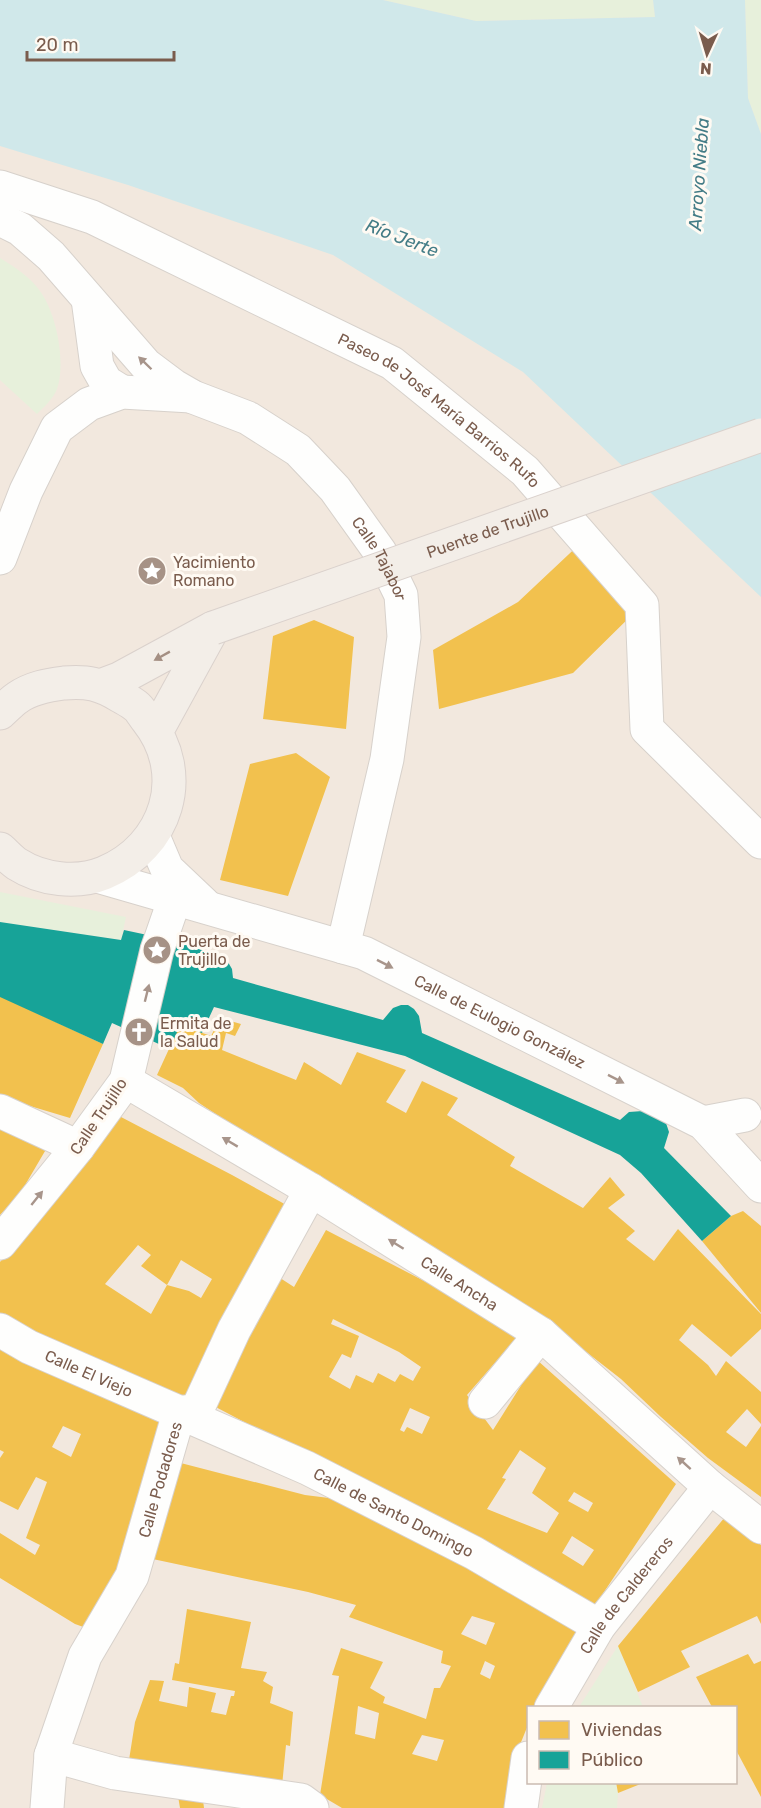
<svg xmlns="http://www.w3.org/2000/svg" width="761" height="1808" viewBox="0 0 761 1808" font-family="Rubik,sans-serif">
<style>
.residential{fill:#f2e8de;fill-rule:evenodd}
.green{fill:#e7f0db}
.water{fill:#d0e8ea}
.homes{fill:#f2c14e;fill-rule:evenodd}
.public{fill:#17a398}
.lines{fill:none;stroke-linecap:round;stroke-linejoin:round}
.minor-casing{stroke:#d7d1cb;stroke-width:35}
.major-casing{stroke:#dad1cc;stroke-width:35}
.minor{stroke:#fefefd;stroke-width:33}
.major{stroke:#f3eee8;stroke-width:33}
.major-bridge-casing{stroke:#dad1cc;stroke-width:35;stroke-linecap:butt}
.major-bridge{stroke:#f3eee8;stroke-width:33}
.oneway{fill:#a8958b}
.oneway2{fill:#a48f83}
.labels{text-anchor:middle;stroke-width:6;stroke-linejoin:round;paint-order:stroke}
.street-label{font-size:16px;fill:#7a5c4d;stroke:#fffaf3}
.poi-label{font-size:16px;fill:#7a5c4d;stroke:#fffaf3;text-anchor:start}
.water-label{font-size:18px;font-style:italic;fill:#437c86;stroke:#fffaf3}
</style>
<rect width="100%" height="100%" fill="#f9f5f0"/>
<!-- residential -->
<path class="residential" d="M 0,0 L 761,0 L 761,1808 L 0,1808 ZM 528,1708 L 736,1708 L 736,1782 L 528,1782 Z"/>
<!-- green -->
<path class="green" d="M 383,0 L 653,0 L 655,17 L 476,21 Z
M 745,0 L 761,0 L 761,134 L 748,98 Z
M 0,258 C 16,268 32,278 42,294 C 57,317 66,363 57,389 C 53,399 44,407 37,414 L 0,380 Z
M 0,892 L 126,917 L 121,940 L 0,922 Z
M 618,1646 L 643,1707 L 579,1707 Z
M 547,1783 L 616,1783 L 618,1793 L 617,1808 L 542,1808 Z"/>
<!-- water -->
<path class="water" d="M 0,0 L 383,0 L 476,21 L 655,17 L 653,0 L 745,0 L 748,98 L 761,134 L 761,597 L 523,372 L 333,255 L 128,185 L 0,146 Z"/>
<!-- homes -->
<path class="homes" d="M 585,539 L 642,605 L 573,673 L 439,709 L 433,650 L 518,602 Z
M 314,620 L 354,637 L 346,729 L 263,719 L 273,636 Z
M 296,753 L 330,777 L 288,896 L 220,880 L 250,764 Z
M 0,996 L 103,1044 L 70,1118 L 0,1097 Z
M 220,1018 L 241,1024 L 235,1036 L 226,1033 L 222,1050 L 296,1080 L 304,1062 L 341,1085 L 357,1052 L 406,1070 L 386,1102 L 406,1113 L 422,1081 L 458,1098 L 447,1115 L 515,1157 L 510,1166 L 583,1208 L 610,1177 L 625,1195 L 608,1208 L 635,1231 L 626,1239 L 654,1261 L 678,1229 L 761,1314 L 761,1329 L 731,1357 L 692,1324 L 679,1340 L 708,1365 L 716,1376 L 726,1361 L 761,1392 L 761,1424 L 747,1409 L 726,1432 L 746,1447 L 761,1426 L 761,1497 L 708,1458 L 661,1417 L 621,1379 L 526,1305 L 337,1186 L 300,1167 L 267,1148 L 199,1103 L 183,1088 L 157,1075 L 180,1025 L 211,1036 Z
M 121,1117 L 232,1175 L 290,1207 L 193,1401 L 0,1323 L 0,1262 ZM 138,1245 L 151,1255 L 141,1266 L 167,1285 L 151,1314 L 105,1284 ZM 181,1260 L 212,1279 L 201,1298 L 189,1291 L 167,1285 Z
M 0,1122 L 48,1146 L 21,1192 L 0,1215 Z
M 743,1211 L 761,1226 L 761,1313 L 702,1241 L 731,1216 Z
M 326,1230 L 430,1284 L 462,1303 L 520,1334 L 467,1395 L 493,1430 L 537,1360 L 676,1484 L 594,1607 L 210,1404 L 277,1276 L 294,1287 ZM 333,1319 L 399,1352 L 421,1367 L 413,1381 L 400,1374 L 395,1382 L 378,1373 L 373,1383 L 356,1375 L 350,1389 L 329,1377 L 342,1354 L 351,1358 L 359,1336 L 331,1324 ZM 410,1408 L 430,1417 L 422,1434 L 407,1427 L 404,1432 L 400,1430 ZM 520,1450 L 546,1468 L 532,1493 L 559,1513 L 547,1533 L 487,1509 L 506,1479 L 502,1478 ZM 574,1492 L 593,1503 L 588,1512 L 568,1501 ZM 572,1536 L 594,1550 L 583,1566 L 562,1553 Z
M 0,1334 L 169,1415 L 137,1523 L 106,1593 L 89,1629 L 75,1624 L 0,1578 L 0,1533 L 35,1555 L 40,1545 L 26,1538 L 47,1482 L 36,1477 L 18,1510 L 0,1501 L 0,1458 L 4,1452 L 0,1450 ZM 63,1426 L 81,1434 L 71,1457 L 52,1447 Z
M 173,1461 L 305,1495 L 337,1499 L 585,1624 L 536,1707 L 528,1707 L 528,1725 L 515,1757 L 504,1808 L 342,1808 L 320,1795 L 339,1676 L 332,1675 L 341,1648 L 383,1662 L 370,1688 L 385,1697 L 383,1703 L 426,1719 L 434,1688 L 440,1688 L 451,1666 L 441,1663 L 443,1651 L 349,1617 L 356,1605 L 308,1592 L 148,1558 ZM 472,1616 L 495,1623 L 486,1645 L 461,1634 ZM 485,1661 L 495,1666 L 490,1679 L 480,1674 ZM 358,1706 L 379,1713 L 375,1739 L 355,1734 ZM 422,1735 L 444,1740 L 437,1761 L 412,1754 Z
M 725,1517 L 761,1545 L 761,1624 L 757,1616 L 681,1651 L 690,1667 L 638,1692 L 618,1646 Z
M 187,1609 L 251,1622 L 241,1668 L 267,1672 L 263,1681 L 273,1687 L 270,1703 L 293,1712 L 290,1746 L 286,1745 L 282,1786 L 129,1760 L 135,1722 L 150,1680 L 164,1681 L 159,1701 L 187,1707 L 189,1687 L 216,1693 L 211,1712 L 226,1715 L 231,1696 L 234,1696 L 235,1691 L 172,1680 L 175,1663 L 179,1664 Z
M 748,1654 L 754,1664 L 761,1661 L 761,1797 L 736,1750 L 736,1708 L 712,1707 L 696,1677 Z
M 616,1782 L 643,1782 L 643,1783 L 618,1793 Z
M 178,1796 L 203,1800 L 204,1808 L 180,1808 Z"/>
<!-- public -->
<path class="public" d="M 0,922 L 121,940 L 124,930 L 171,940 L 225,957 L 232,969 L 233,978 L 383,1020 L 393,1008 L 401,1005 L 408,1005 L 414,1009 L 419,1016 L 422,1033 L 620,1120 L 629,1112 L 643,1111 L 656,1114 L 666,1123 L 669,1132 L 664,1148 L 731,1216 L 702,1241 L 641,1173 L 620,1155 L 405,1056 L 214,1007 L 202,1033 L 180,1025 L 170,1049 L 112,1023 L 103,1044 L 0,997 Z"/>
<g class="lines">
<!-- minor casing -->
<g class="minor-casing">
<g id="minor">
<path id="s1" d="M 0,187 L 92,217 L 392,363 L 525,471 L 642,605 L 647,729 L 761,842"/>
<path id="s2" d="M 0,219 L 20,229 L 51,256 L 146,365 L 174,386 L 193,397 L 248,418 L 298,450 L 335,489 L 380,552 L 401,595 L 404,637 L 387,759 L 343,947"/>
<path d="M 88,299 L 97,366 L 106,382 L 122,392"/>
<path d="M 0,558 L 26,491 L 57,428 L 89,404 L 122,392 L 191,396"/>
<path d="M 153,836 L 167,869 L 204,904"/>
<path id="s3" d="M 97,876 L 364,953 L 703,1123 L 761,1186"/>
<path id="s4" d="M 126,1081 L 311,1190 L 541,1334 L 710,1487 L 761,1527"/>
<path d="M 0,1111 L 78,1147"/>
<path d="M 703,1123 L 745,1115"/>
<path d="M 0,1243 L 78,1147 L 126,1081 L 157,950 L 175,898"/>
<path id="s5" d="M 0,1330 L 29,1347 L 307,1468 L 474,1553 L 599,1626"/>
<path d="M 485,1402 L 541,1334"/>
<path id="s6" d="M 551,1708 L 599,1626 L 710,1487"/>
<path d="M 51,1755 L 115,1773 L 301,1800 L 312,1808"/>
<path id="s7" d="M 47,1808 L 51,1755 L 85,1656 L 132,1576 L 179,1413 L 197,1410 L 234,1330 L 311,1190"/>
<path d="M 521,1808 L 528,1758"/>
</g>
</g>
<!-- major casing -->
<g class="major-casing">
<path id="major" d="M 103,685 L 119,679 L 213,628
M 0,713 C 6,708 11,702 17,698 C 31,688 48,685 64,683 C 88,681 100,684 120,696 C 125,699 131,702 136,706 C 140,709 143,715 147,720 C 190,774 167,847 104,873 C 77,884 42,880 17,864 C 11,860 6,854 0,849
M 156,732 L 213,628"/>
</g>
<!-- minor -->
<use href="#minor" class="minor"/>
<!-- major -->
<use href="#major" class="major"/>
<!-- major-bridge casing -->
<g class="major-bridge-casing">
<g id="major-bridge">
<path id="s8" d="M 213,628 L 761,435"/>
</g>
</g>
<!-- major-bridge -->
<use href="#major-bridge" class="major-bridge"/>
</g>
<!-- one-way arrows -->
<defs><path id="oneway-solid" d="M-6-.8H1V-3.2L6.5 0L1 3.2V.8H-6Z" transform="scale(1.5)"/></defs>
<g class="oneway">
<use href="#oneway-solid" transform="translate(145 363) rotate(-136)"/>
<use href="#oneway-solid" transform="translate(385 964) rotate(27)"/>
<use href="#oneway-solid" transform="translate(147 993) rotate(-76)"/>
<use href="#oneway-solid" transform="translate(616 1079) rotate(27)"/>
<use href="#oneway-solid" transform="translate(230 1142) rotate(-149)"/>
<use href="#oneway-solid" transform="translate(37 1198) rotate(-51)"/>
<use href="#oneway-solid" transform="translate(396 1244) rotate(-148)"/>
<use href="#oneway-solid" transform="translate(684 1463) rotate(-138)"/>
</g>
<use class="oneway2" href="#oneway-solid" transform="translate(162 656) rotate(151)"/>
<!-- icons -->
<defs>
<g id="sight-disc" transform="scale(1.5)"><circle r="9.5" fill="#a69286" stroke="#fffaf3"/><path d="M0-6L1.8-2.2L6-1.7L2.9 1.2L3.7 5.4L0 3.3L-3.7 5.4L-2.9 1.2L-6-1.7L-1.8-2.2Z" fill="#fff"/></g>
<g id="church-disc" transform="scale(1.5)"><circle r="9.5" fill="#a69286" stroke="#fffaf3"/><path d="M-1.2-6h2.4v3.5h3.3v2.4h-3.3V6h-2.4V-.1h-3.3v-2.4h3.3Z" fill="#fff"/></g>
</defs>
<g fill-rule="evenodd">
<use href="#sight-disc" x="152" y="571"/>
<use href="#sight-disc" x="157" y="950"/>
<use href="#church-disc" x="139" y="1032"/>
</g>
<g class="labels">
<!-- street labels -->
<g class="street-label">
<text dy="6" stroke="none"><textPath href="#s1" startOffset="496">Paseo de José María Barrios Rufo</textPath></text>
<text dy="6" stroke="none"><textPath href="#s8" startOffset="291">Puente de Trujillo</textPath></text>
<text dy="6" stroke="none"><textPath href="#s2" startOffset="520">Calle Tajabor</textPath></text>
<text dy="6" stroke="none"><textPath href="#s3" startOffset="430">Calle de Eulogio González</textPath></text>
<text transform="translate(98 1116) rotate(-56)" y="6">Calle Trujillo</text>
<text dy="6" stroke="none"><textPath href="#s4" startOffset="390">Calle Ancha</textPath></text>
<text dy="6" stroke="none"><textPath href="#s5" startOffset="99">Calle El Viejo</textPath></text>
<text dy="6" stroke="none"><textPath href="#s7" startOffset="351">Calle Podadores</textPath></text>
<text dy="6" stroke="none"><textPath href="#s5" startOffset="434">Calle de Santo Domingo</textPath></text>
<text dy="6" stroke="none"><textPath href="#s6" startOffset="136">Calle de Caldereros</textPath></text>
</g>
<!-- poi labels -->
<g class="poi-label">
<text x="173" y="568">Yacimiento<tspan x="173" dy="18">Romano</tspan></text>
<text x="178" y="947">Puerta de<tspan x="178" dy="18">Trujillo</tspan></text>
<text x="160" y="1029">Ermita de<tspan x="160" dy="18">la Salud</tspan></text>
</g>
<!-- water labels -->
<g class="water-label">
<text transform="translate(699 174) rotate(-86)" y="6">Arroyo Niebla</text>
<text transform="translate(402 238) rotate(21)" y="6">Río Jerte</text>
</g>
</g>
<!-- legend -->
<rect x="527" y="1706" width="210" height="78" fill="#fffaf3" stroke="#cabbb1" stroke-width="1.5"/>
<rect x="539" y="1721" width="30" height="18" fill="#f2c14e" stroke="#cabbb1" stroke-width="1.5"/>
<text x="581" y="1736" font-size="18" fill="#7a5c4d">Viviendas</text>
<rect x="539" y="1751" width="30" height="18" fill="#17a398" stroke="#cabbb1" stroke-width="1.5"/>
<text x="581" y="1766" font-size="18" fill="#7a5c4d">Público</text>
<!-- north arrow -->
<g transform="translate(707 54) rotate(184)" stroke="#fffaf3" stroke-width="4.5" paint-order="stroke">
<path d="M0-4.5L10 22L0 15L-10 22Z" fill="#7a5c4d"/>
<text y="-9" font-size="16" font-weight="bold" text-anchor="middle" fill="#7a5c4d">N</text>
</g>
<!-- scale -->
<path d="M27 51v9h147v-9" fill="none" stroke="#7a5c4d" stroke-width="3"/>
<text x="36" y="51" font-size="18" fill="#7a5c4d" stroke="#fffaf3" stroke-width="4.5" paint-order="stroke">20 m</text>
</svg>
